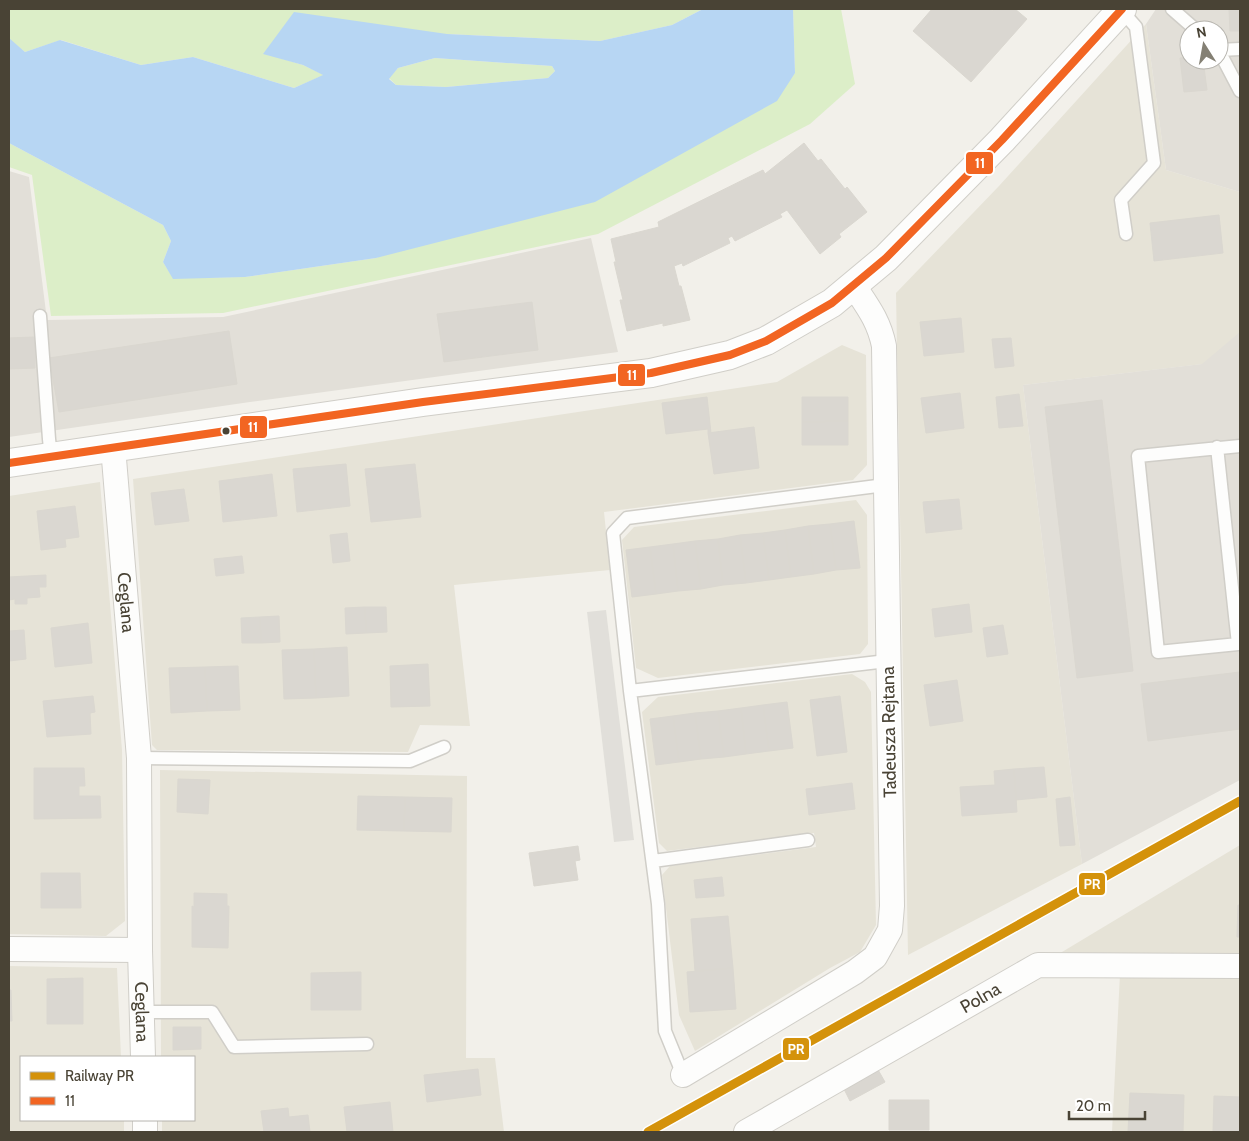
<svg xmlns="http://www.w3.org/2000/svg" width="1249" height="1141" viewBox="0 0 1249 1141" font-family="Cabin,sans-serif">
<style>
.residential{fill:#e6e3d7}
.industrial{fill:#e2dfd8;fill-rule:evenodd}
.green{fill:#dceec8}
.parking{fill:#e1dfda}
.water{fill:#b7d6f3;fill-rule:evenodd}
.building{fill:#dad7d1;stroke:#dad7d0}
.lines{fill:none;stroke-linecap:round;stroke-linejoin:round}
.service-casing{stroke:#d0cec8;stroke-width:15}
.minor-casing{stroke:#d0cec8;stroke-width:26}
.tertiary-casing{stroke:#d0cec8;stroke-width:30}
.service{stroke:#fdfdfc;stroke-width:12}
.minor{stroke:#fdfdfc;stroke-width:24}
.tertiary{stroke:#fdfdfc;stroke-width:28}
.bus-1-casing{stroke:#fff;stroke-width:11}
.bus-1{stroke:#f26522;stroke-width:8}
.rail-1-casing{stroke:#fff;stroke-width:12}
.rail-1{stroke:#d4920b;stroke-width:9}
.bus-dot{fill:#494335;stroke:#fff;stroke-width:2}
.labels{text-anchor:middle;stroke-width:4;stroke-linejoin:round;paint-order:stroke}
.street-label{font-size:18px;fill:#494335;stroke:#fff}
.line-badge{stroke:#fff;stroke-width:2}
.badge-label{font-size:14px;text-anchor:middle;font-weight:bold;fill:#fff}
</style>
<rect width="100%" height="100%" fill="#f2f0ea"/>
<!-- residential -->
<path class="residential" d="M 1146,24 L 1166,170 L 1240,192 L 1240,335 L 1203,364 L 1023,385 L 1082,864 L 908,955 L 896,293 L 999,186 Z
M 842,345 L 866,355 L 867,465 L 853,480 L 604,512 L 610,570 L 454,585 L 470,726 L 420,725 L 408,752 L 157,750 L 152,745 L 133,479 L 777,382 Z
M 100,482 L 122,750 L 125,921 L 106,936 L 9,934 L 9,496 Z
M 856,500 L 867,515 L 868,644 L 860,654 L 658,678 L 636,668 L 622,540 L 634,527 Z
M 852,674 L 865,682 L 871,692 L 876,925 L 860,952 L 830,968 L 695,1051 L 679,1015 L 662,875 L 670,866 L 816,847 L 814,833 L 667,851 L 659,843 L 642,712 L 658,697 Z
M 160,770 L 467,776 L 466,1058 L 495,1058 L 504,1132 L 162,1132 L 162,1120 L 194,1120 L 194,1057 L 161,1057 Z
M 1240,845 L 1240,958 L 1057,955 Z
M 9,966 L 117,968 L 121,1057 L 21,1057 L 21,1120 L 124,1120 L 124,1132 L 9,1132 Z
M 1120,974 L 1240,975 L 1240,1132 L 1112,1132 Z"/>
<!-- industrial -->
<path class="industrial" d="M 1156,9 L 1240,9 L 1240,192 L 1166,170 L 1146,24 ZM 1189,30 L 1219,30 L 1219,60 L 1189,60 Z
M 9,171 L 29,177 L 47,320 L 223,317 L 591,238 L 618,352 L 250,402 L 9,437 Z
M 1240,332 L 1240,780 L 1082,864 L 1023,385 L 1202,364 Z"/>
<!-- green -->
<path class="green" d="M 9,9 L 703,9 L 672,25 L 600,41 L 447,34 L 263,53 L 303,65 L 324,75 L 294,88 L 193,57 L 141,65 L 61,40 L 25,52 L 9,39 Z
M 793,9 L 841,9 L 855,84 L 810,124 L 598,234 L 223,313 L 51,316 L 32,175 L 9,167 L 9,143 L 163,225 L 171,241 L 163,262 L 173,278 L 245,277 L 376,258 L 795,73 Z
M 435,58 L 552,66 L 555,71 L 548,78 L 446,87 L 396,85 L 389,78 L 398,68 Z"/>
<!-- parking -->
<path class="parking" d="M 606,610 L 634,840 L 614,842 L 587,612 Z"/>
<!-- water -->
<path class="water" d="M 703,9 L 793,9 L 795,73 L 777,101 L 595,202 L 376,258 L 245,277 L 173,279 L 163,262 L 171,241 L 163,225 L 9,143 L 9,38 L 25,52 L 60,40 L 141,65 L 193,57 L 294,88 L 323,75 L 303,65 L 263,54 L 294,12 L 447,34 L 600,41 L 672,25 ZM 435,58 L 552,66 L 555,71 L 548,78 L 446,87 L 396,85 L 389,79 L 398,68 Z"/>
<!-- building -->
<path class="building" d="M 932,9 L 990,9 L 993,11 L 995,9 L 1015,9 L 1027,19 L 971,82 L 913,31 Z
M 1229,9 L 1240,9 L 1240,31 L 1230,31 Z
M 1189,57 L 1189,60 L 1203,60 L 1207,90 L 1184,92 L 1180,58 Z
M 804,143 L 818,161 L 821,159 L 845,189 L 847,187 L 867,212 L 839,234 L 841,237 L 820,254 L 787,210 L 780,214 L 782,217 L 735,241 L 732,236 L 728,238 L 730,243 L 683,266 L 682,263 L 674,266 L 679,286 L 681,286 L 690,320 L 663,326 L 663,323 L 627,331 L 620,300 L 623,300 L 614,262 L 616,262 L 611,239 L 659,227 L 658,222 L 763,170 L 765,174 Z
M 1219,215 L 1223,253 L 1154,261 L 1150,223 Z
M 532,302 L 538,350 L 444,362 L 437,314 Z
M 961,318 L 964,352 L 924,356 L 920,322 Z
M 229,331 L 237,384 L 59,412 L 49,358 Z
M 35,337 L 35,368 L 9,369 L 9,338 Z
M 1011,338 L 1014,366 L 995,368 L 992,339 Z
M 960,393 L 964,428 L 926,433 L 921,398 Z
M 1019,394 L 1023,426 L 999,428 L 996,397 Z
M 707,397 L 711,433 L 708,433 L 708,429 L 666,434 L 662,403 Z
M 802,397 L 848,397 L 848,421 L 802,422 Z
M 1102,400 L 1133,671 L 1077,678 L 1045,407 Z
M 848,421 L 848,445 L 802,445 L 802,422 Z
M 754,427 L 759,468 L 714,474 L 708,433 Z
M 346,464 L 350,506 L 297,512 L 293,469 Z
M 415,464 L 421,517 L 371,522 L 365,469 Z
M 272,474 L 277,516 L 223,522 L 219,481 Z
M 184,489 L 189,521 L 155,525 L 151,493 Z
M 959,499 L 962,529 L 926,533 L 923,502 Z
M 75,506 L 79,537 L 65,539 L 66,547 L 41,550 L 37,511 Z
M 854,521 L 860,568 L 836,570 L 830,524 Z
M 830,524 L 836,570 L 814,574 L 808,526 Z
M 808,526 L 814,574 L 791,577 L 785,530 Z
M 785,530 L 791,577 L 769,580 L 763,533 Z
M 347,533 L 350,561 L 333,563 L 330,535 Z
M 763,533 L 769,580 L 746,583 L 740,535 Z
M 740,535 L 746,583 L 723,585 L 718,539 Z
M 718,539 L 723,585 L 701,589 L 695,541 Z
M 695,541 L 701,589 L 678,591 L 673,544 Z
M 673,544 L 678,591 L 656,594 L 650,547 Z
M 650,547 L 656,594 L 632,597 L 626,550 Z
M 242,556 L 244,573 L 216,576 L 214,559 Z
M 46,575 L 46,587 L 39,587 L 40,597 L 27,598 L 27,604 L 15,604 L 15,599 L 9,600 L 9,577 Z
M 969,604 L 972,632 L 935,637 L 932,609 Z
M 365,607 L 366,633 L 346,634 L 345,608 Z
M 365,607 L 386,607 L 387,632 L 366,633 Z
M 279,616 L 280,642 L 261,643 L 260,617 Z
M 260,617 L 261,643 L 242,643 L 241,618 Z
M 88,623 L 92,663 L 55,667 L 51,628 Z
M 1003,625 L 1008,654 L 987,657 L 983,628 Z
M 24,630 L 26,659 L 9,661 L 9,631 Z
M 347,647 L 349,696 L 316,698 L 314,649 Z
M 314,649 L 316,698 L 284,699 L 282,650 Z
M 428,664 L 430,706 L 391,707 L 390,666 Z
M 238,666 L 240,710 L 207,711 L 205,667 Z
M 205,667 L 207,711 L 171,713 L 169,668 Z
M 1240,672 L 1240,729 L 1148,741 L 1141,684 Z
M 957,680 L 963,721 L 930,726 L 924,685 Z
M 93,696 L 95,712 L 90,713 L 91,734 L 47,737 L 43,701 Z
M 840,696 L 847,752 L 817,756 L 810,700 Z
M 787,702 L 793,748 L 769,751 L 763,705 Z
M 763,705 L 769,751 L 746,754 L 741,708 Z
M 741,708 L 746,754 L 724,757 L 718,711 Z
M 718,711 L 724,757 L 701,759 L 695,713 Z
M 695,713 L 701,759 L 679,762 L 673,716 Z
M 673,716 L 679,762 L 656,765 L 650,719 Z
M 1044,767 L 1047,797 L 1016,800 L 1014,769 Z
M 34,768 L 84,768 L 85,786 L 79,786 L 79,796 L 100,796 L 101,818 L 34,819 Z
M 1014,769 L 1017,812 L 962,816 L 960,787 L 995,785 L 994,771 Z
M 178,779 L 210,780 L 208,814 L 177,812 Z
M 852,783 L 855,809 L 809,815 L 806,789 Z
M 358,796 L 405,797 L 404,831 L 357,830 Z
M 405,797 L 452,798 L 451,832 L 404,831 Z
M 1070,797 L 1075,845 L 1060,846 L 1056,799 Z
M 578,846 L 580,860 L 575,861 L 578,880 L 534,886 L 529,853 Z
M 41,873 L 80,873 L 81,908 L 41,908 Z
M 722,877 L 724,896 L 696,898 L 694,880 Z
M 194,893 L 227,894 L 227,906 L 229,906 L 228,948 L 192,947 L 192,906 L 194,907 Z
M 1238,905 L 1240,905 L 1240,937 L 1237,937 Z
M 728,916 L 733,968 L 695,971 L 691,919 Z
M 733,968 L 736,1009 L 690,1012 L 687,972 Z
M 361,972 L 361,1010 L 311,1010 L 311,973 Z
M 83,978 L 83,1024 L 47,1024 L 47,979 Z
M 9,990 L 11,990 L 12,1021 L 9,1021 Z
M 173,1027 L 201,1027 L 201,1049 L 173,1050 Z
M 877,1068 L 885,1082 L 850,1101 L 843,1087 Z
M 478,1069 L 481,1095 L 427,1102 L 424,1075 Z
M 1130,1093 L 1184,1095 L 1183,1132 L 1128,1132 Z
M 1214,1096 L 1240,1097 L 1240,1132 L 1213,1132 Z
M 889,1100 L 929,1100 L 929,1130 L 889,1130 Z
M 390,1102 L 393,1132 L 347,1132 L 344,1107 Z
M 288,1108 L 289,1117 L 308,1115 L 310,1132 L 264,1132 L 261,1111 Z"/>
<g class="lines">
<!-- service casing -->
<g class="service-casing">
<path id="service" d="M 1172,9 L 1196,30
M 1121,10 L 1136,27 L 1154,163 L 1121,200 L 1126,234
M 1219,50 L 1240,49
M 1219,51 L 1240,91
M 40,316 L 49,439 L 51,457
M 1217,447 L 1238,644 L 1158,652 L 1138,456 L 1240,446
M 630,691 L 887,661
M 139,758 L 410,761 L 444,747
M 653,861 L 808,840
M 142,1012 L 212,1012 L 234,1047 L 367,1044
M 683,1075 L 665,1031 L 658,904 L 630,691 L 613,533 L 627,518 L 885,485"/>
</g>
<!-- minor casing -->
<g class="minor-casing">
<g id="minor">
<path id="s1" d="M 113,447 L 139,758 L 140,950 L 143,1057"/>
<path d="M 9,949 L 140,950"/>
<path d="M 683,1075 L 855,972 L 875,957 L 890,930 L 892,906 L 884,346 C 879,321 868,307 854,286"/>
<path d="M 145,1120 L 145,1132"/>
<path id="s2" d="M 746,1132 L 1038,965 L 1240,966"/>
</g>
</g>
<!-- tertiary casing -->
<g class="tertiary-casing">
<path id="tertiary" d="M 9,463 L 423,402 L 651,373 L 730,355 L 766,341 L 832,303 L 886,258 L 1002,140 L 1122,9"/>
</g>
<!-- service -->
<use href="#service" class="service"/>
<!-- minor -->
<use href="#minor" class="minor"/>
<!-- tertiary -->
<use href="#tertiary" class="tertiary"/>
<!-- bus-1 casing -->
<g class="bus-1-casing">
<path id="bus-1" d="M 9,463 L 423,402 L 651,373 L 730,355 L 766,341 L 832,303 L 886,258 L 1002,140 L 1122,9"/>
</g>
<!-- bus-1 -->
<use href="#bus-1" class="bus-1"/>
<!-- rail-1 casing -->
<g class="rail-1-casing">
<path id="rail-1" d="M 648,1132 L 1240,801"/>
</g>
<!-- rail-1 -->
<use href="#rail-1" class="rail-1"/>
</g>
<!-- markers -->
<circle class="bus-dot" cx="226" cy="431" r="4.5"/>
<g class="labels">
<!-- street labels -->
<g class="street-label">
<text dy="6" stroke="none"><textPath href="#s1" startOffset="156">Ceglana</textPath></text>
<text transform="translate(889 732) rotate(-91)" y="6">Tadeusza Rejtana</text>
<text dy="6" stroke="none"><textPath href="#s2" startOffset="270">Polna</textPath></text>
<text dy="6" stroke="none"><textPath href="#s1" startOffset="566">Ceglana</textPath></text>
</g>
</g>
<g class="line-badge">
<rect x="965" y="151" width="29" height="24" rx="5" fill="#f26522"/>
<rect x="617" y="363" width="29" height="24" rx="5" fill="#f26522"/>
<rect x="239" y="415" width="29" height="24" rx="5" fill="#f26522"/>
<rect x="1078" y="872" width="28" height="24" rx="5" fill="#d4920b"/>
<rect x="782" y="1037" width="28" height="24" rx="5" fill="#d4920b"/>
</g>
<g class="badge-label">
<text x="980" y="168">11</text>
<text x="632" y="380">11</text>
<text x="253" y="432">11</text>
<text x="1092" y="889">PR</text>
<text x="796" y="1054">PR</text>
</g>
<!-- border -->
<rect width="1249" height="1141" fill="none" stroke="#494335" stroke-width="20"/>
<!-- legend -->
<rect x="20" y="1056" width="175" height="65" fill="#ffffff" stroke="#b6b4ae"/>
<rect x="30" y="1072" width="25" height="8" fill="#d4920b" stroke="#b6b4ae"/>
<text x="65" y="1081" font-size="15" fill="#494335">Railway PR</text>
<rect x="30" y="1097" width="25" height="8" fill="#f26522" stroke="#b6b4ae"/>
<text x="65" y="1106" font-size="15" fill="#494335">11</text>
<!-- north arrow -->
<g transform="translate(1204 45) rotate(349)"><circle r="24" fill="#ffffff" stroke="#b6b4ae"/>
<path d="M0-4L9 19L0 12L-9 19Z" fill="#848074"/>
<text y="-8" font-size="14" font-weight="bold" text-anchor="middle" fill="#494335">N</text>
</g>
<!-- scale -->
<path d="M1069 1111v8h76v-8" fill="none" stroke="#494335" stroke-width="2.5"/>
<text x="1076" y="1111" font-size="15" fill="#494335" stroke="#ffffff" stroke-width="4" paint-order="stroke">20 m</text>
</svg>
